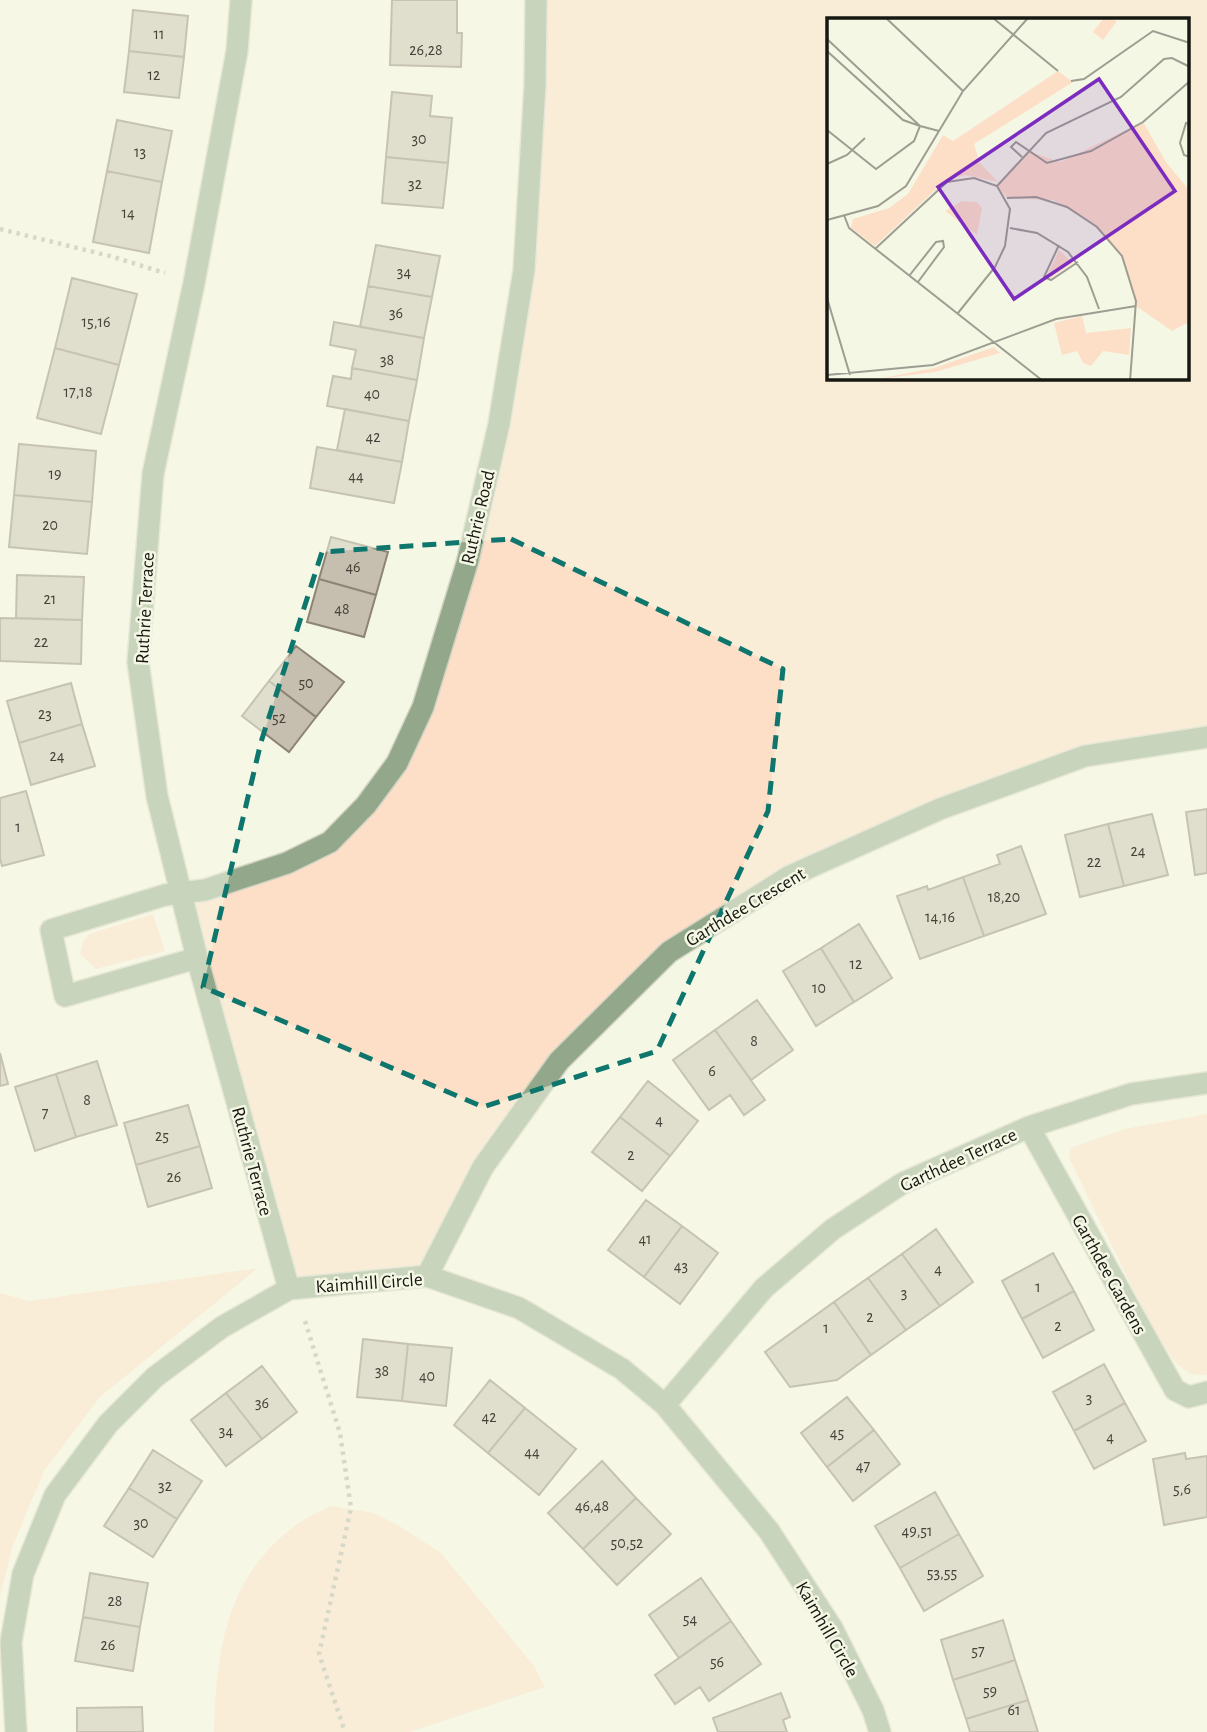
<svg xmlns="http://www.w3.org/2000/svg" width="1207" height="1732" viewBox="0 0 1207 1732" font-family="'Alegreya Sans',sans-serif">
<style>
.green{fill:#fddfc7;fill-rule:evenodd}
.building{fill:#c6beae;stroke:#8c8475;stroke-width:2}
.lines{fill:none;stroke-linecap:round;stroke-linejoin:round}
.street-casing{stroke:#d2d3c3;stroke-width:24}
.path{stroke:#b1b2a4;stroke-width:4.5;stroke-dasharray:3.5 5;stroke-linecap:butt}
.street{stroke:#93a88a;stroke-width:21}
.marked{fill:none;stroke:#0f766e;stroke-width:5;stroke-dasharray:14 9;stroke-linejoin:round}
.labels{text-anchor:middle;stroke-width:5;stroke-linejoin:round;paint-order:stroke}
.number-label{font-size:16px;fill:#444239}
.street-label{font-size:19px;fill:#181812;stroke:#f5f7e5}
.inset-road{fill:none;stroke:#9d9e91;stroke-width:2}
.view{fill:#7b2cbf;fill-opacity:0.15;stroke:#7b2cbf;stroke-width:3.5}
.inset-edge{fill:none;stroke:#181812;stroke-width:3.5}
</style>
<rect width="100%" height="100%" fill="#f5f7e5"/>
<!-- green -->
<path class="green" d="M 536,0 L 1207,0 L 1207,737 L 1085,756 L 790,876 L 669,952 L 559,1062 L 427,1276 L 289,1289 L 181,893 L 330,842 L 423,707 L 524,270 ZM 829,19 L 1188,19 L 1188,378 L 829,378 Z
M 153,914 L 165,951 L 96,969 L 80,954 L 83,942 L 89,934 Z
M 1207,1114 L 1207,1375 L 1190,1374 L 1175,1362 L 1153,1330 L 1069,1158 L 1070,1148 L 1125,1129 Z
M 258,1268 L 100,1397 L 44,1471 L 12,1548 L 0,1596 L 0,1293 L 29,1301 Z
M 331,1506 L 374,1513 L 401,1527 L 441,1553 L 534,1666 L 545,1687 L 410,1732 L 214,1732 C 216,1649 227,1571 302,1521 C 311,1515 321,1511 331,1506 Z"/>
<!-- building -->
<path class="building" d="M 392,0 L 457,0 L 457,33 L 462,33 L 461,67 L 390,65 Z
M 133,10 L 188,16 L 184,57 L 129,51 Z
M 129,51 L 184,57 L 179,98 L 124,92 Z
M 392,92 L 432,96 L 430,116 L 452,118 L 448,163 L 386,157 Z
M 117,120 L 172,131 L 162,182 L 107,171 Z
M 386,157 L 448,163 L 443,208 L 382,203 Z
M 107,171 L 162,182 L 149,253 L 93,242 Z
M 376,245 L 440,256 L 432,297 L 368,286 Z
M 72,278 L 137,294 L 119,365 L 55,348 Z
M 368,286 L 432,297 L 424,338 L 360,327 Z
M 334,322 L 424,338 L 417,380 L 352,368 L 356,350 L 330,345 Z
M 55,348 L 119,365 L 101,434 L 37,418 Z
M 352,368 L 417,380 L 409,421 L 327,406 L 333,376 L 351,379 Z
M 345,409 L 409,421 L 402,462 L 337,450 Z
M 19,444 L 96,451 L 92,502 L 14,495 Z
M 317,447 L 402,462 L 394,503 L 310,488 Z
M 14,495 L 92,502 L 87,554 L 9,547 Z
M 331,537 L 388,552 L 376,595 L 319,579 Z
M 17,575 L 84,577 L 82,620 L 16,618 Z
M 319,579 L 376,595 L 364,637 L 307,622 Z
M 0,618 L 82,620 L 81,664 L 0,661 Z
M 296,646 L 344,682 L 316,717 L 269,681 Z
M 269,681 L 316,717 L 289,752 L 242,716 Z
M 71,683 L 82,724 L 19,743 L 7,701 Z
M 82,724 L 95,766 L 31,785 L 19,743 Z
M 26,791 L 44,855 L 2,866 L 0,858 L 0,798 Z
M 1207,809 L 1207,873 L 1195,875 L 1186,812 Z
M 1152,814 L 1168,875 L 1124,886 L 1108,824 Z
M 1108,824 L 1124,886 L 1080,897 L 1065,835 Z
M 1021,846 L 1046,914 L 984,936 L 963,877 L 1000,864 L 997,855 Z
M 963,877 L 984,936 L 920,959 L 897,896 L 927,886 L 928,890 Z
M 859,924 L 892,978 L 854,1002 L 821,948 Z
M 821,948 L 854,1002 L 816,1026 L 783,971 Z
M 757,1000 L 793,1050 L 751,1080 L 715,1030 Z
M 715,1030 L 765,1100 L 744,1115 L 730,1095 L 709,1110 L 673,1060 Z
M 0,1053 L 8,1084 L 0,1086 Z
M 97,1061 L 117,1125 L 76,1137 L 56,1074 Z
M 56,1074 L 76,1137 L 35,1151 L 15,1087 Z
M 648,1081 L 698,1121 L 670,1156 L 620,1117 Z
M 188,1105 L 200,1146 L 136,1165 L 124,1123 Z
M 620,1117 L 670,1156 L 642,1191 L 592,1152 Z
M 200,1146 L 212,1188 L 148,1207 L 136,1165 Z
M 646,1200 L 682,1226 L 644,1277 L 608,1250 Z
M 682,1226 L 718,1253 L 680,1304 L 644,1277 Z
M 936,1229 L 973,1282 L 940,1306 L 902,1254 Z
M 1053,1253 L 1074,1291 L 1022,1319 L 1002,1281 Z
M 902,1254 L 940,1306 L 906,1330 L 868,1278 Z
M 868,1278 L 906,1330 L 871,1355 L 834,1302 Z
M 1074,1291 L 1094,1330 L 1043,1358 L 1022,1319 Z
M 834,1302 L 871,1355 L 837,1380 L 790,1387 L 765,1352 Z
M 363,1339 L 408,1344 L 402,1401 L 357,1397 Z
M 408,1344 L 452,1348 L 446,1406 L 402,1401 Z
M 1104,1364 L 1125,1403 L 1074,1431 L 1053,1392 Z
M 262,1366 L 297,1412 L 262,1439 L 226,1393 Z
M 490,1380 L 525,1408 L 488,1453 L 454,1425 Z
M 226,1393 L 262,1439 L 226,1466 L 191,1420 Z
M 847,1397 L 874,1430 L 827,1467 L 801,1433 Z
M 1125,1403 L 1146,1441 L 1094,1469 L 1074,1431 Z
M 525,1408 L 576,1449 L 539,1495 L 488,1453 Z
M 874,1430 L 900,1464 L 853,1501 L 827,1467 Z
M 153,1450 L 202,1481 L 177,1519 L 129,1488 Z
M 1185,1453 L 1186,1459 L 1207,1456 L 1207,1517 L 1164,1525 L 1153,1459 Z
M 602,1461 L 636,1498 L 583,1549 L 548,1513 Z
M 129,1488 L 177,1519 L 153,1557 L 104,1526 Z
M 935,1492 L 959,1534 L 900,1568 L 875,1526 Z
M 636,1498 L 671,1534 L 617,1585 L 583,1549 Z
M 959,1534 L 983,1576 L 924,1611 L 900,1568 Z
M 90,1573 L 148,1583 L 140,1627 L 83,1617 Z
M 701,1578 L 731,1621 L 679,1658 L 649,1615 Z
M 83,1617 L 140,1627 L 133,1671 L 75,1661 Z
M 1003,1620 L 1015,1660 L 953,1680 L 941,1640 Z
M 731,1621 L 761,1664 L 709,1701 L 700,1687 L 675,1704 L 655,1675 Z
M 1015,1660 L 1028,1700 L 966,1719 L 953,1680 Z
M 781,1693 L 790,1717 L 783,1720 L 787,1732 L 718,1732 L 713,1718 Z
M 1028,1700 L 1038,1732 L 970,1732 L 966,1719 Z
M 142,1707 L 143,1732 L 77,1732 L 77,1708 Z"/>
<g class="lines">
<!-- street casing -->
<g class="street-casing">
<path id="street" d="M 241,0 L 237,51 L 194,283 L 153,474 L 138,662 L 157,796 L 197,958 L 289,1289
M 197,958 L 65,996 L 51,930 L 165,895 L 205,890 L 287,863 L 330,842 L 366,805 L 397,763 L 423,707 L 468,560 L 499,424 L 524,270 L 535,85 L 536,0
M 1029,1127 L 1175,1390 L 1189,1397 L 1207,1392
M 427,1276 L 483,1167 L 559,1061 L 669,952 L 790,876 L 940,809 L 1085,756 L 1207,737
M 665,1405 L 764,1288 L 833,1229 L 903,1183 L 1029,1127 L 1131,1094 L 1207,1083
M 16,1732 L 11,1642 L 23,1574 L 55,1495 L 108,1424 L 155,1377 L 222,1327 L 289,1289 L 427,1276 L 519,1308 L 622,1369 L 665,1405 L 769,1531 L 832,1628 L 873,1710 L 880,1732"/>
</g>
<!-- path -->
<path class="path" d="M 0,229 L 110,256 L 165,273
M 305,1321 L 340,1433 L 351,1508 L 319,1654 L 345,1732"/>
<!-- street -->
<use href="#street" class="street"/>
</g>
<!-- marked area -->
<path d="M0 0H1207V1732H0ZM 511,539 L 783,669 L 768,811 L 657,1051 L 483,1107 L 203,987 L 261,742 L 322,552 Z" fill="#f5f7e5" fill-opacity=".55" fill-rule="evenodd"/>
<path class="marked" d="M 511,539 L 783,669 L 768,811 L 657,1051 L 483,1107 L 203,987 L 261,742 L 322,552 Z"/>
<g class="labels">
<!-- number labels -->
<g class="number-label">
<text x="159" y="39">11</text>
<text x="426" y="55">26,28</text>
<text x="154" y="80">12</text>
<text x="419" y="144">30</text>
<text x="140" y="157">13</text>
<text x="415" y="189">32</text>
<text x="128" y="218">14</text>
<text x="404" y="277">34</text>
<text x="396" y="318">36</text>
<text x="96" y="327">15,16</text>
<text x="387" y="365">38</text>
<text x="78" y="397">17,18</text>
<text x="372" y="399">40</text>
<text x="373" y="442">42</text>
<text x="55" y="479">19</text>
<text x="356" y="481">44</text>
<text x="50" y="530">20</text>
<text x="353" y="572">46</text>
<text x="50" y="604">21</text>
<text x="342" y="614">48</text>
<text x="41" y="647">22</text>
<text x="306" y="688">50</text>
<text x="45" y="719">23</text>
<text x="279" y="723">52</text>
<text x="57" y="761">24</text>
<text x="18" y="832">1</text>
<text x="1138" y="856">24</text>
<text x="1094" y="867">22</text>
<text x="1004" y="902">18,20</text>
<text x="940" y="922">14,16</text>
<text x="856" y="969">12</text>
<text x="819" y="993">10</text>
<text x="754" y="1046">8</text>
<text x="712" y="1076">6</text>
<text x="87" y="1105">8</text>
<text x="45" y="1118">7</text>
<text x="659" y="1125">4</text>
<text x="162" y="1141">25</text>
<text x="631" y="1160">2</text>
<text x="174" y="1182">26</text>
<text x="645" y="1244">41</text>
<text x="681" y="1271">43</text>
<text x="938" y="1274">4</text>
<text x="1038" y="1292">1</text>
<text x="904" y="1298">3</text>
<text x="870" y="1322">2</text>
<text x="1058" y="1331">2</text>
<text x="826" y="1333">1</text>
<text x="382" y="1376">38</text>
<text x="427" y="1381">40</text>
<text x="1089" y="1403">3</text>
<text x="262" y="1408">36</text>
<text x="489" y="1422">42</text>
<text x="226" y="1436">34</text>
<text x="837" y="1438">45</text>
<text x="1110" y="1442">4</text>
<text x="532" y="1457">44</text>
<text x="863" y="1471">47</text>
<text x="165" y="1491">32</text>
<text x="1182" y="1494">5,6</text>
<text x="592" y="1511">46,48</text>
<text x="141" y="1528">30</text>
<text x="917" y="1536">49,51</text>
<text x="627" y="1548">50,52</text>
<text x="942" y="1578">53,55</text>
<text x="115" y="1606">28</text>
<text x="690" y="1624">54</text>
<text x="108" y="1650">26</text>
<text x="978" y="1656">57</text>
<text x="717" y="1667">56</text>
<text x="990" y="1696">59</text>
<text x="1014" y="1715">61</text>
</g>
<!-- street labels -->
<g class="street-label">
<text transform="translate(477 517) rotate(-77)" y="7">Ruthrie Road</text>
<text transform="translate(144 608) rotate(-87)" y="7">Ruthrie Terrace</text>
<text transform="translate(745 906) rotate(-31)" y="7">Garthdee Crescent</text>
<text transform="translate(958 1159) rotate(-25)" y="7">Garthdee Terrace</text>
<text transform="translate(253 1161) rotate(75)" y="7">Ruthrie Terrace</text>
<text transform="translate(1110 1274) rotate(61)" y="7">Garthdee Gardens</text>
<text transform="translate(369 1282) rotate(-4)" y="7">Kaimhill Circle</text>
<text transform="translate(828 1629) rotate(60)" y="7">Kaimhill Circle</text>
</g>
</g>
<!-- overview -->
<g transform="translate(827 18)">
<rect width="362" height="362" fill="#f5f7e5"/>
<path d="M 277,0 L 290,3 L 276,22 L 266,14 ZM 231,53 L 246,64 L 147,126 L 153,145 L 171,164 L 138,157 L 118,163 L 48,228 L 24,210 L 26,201 L 62,190 L 81,176 L 116,117 L 126,123 ZM 316,104 L 339,144 L 362,172 L 362,304 L 345,313 L 309,288 L 295,238 L 270,209 L 226,182 L 180,180 L 170,168 L 201,133 L 233,144 ZM 135,183 L 150,184 L 155,190 L 150,217 L 118,193 ZM 232,232 L 246,245 L 224,260 L 220,258 ZM 255,298 L 259,315 L 304,310 L 302,337 L 276,333 L 264,348 L 256,345 L 250,333 L 235,337 L 227,305 ZM 167,329 L 173,335 L 108,354 L 51,361 L 107,350 Z" fill="#fddfc7"/>
<path class="inset-road" d="M 59,0 L 136,73M 166,0 L 231,53M 0,21 L 93,108M 0,33 L 76,102 L 93,108M 244,63 L 257,61 L 326,13 L 363,25M 363,106 L 359,105 L 353,125 L 357,137 L 363,139M 0,112 L 49,151 L 87,123 L 93,108 L 112,113M 195,139 L 184,129 L 189,124 L 220,145 L 264,133 L 316,104 L 363,63M 0,146 L 20,137 L 38,120M 170,168 L 219,115 L 294,79 L 337,41 L 345,40 L 363,49M 180,180 L 209,179 L 240,189 L 270,209 L 295,238 L 309,283 L 303,363M 17,197 L 22,210 L 216,363M 0,202 L 51,188 L 79,168 L 136,73 L 201,0M 183,210 L 210,215 L 241,234 L 260,259 L 272,291M 232,227 L 217,259 L 224,262 L 251,244M 48,231 L 120,164 L 147,160 L 170,168 L 183,191 L 178,228 L 168,249 L 131,295M 82,258 L 109,224 L 116,223 L 117,229 L 91,264M 0,280 L 23,357M 0,357 L 106,347 L 229,301 L 309,288"/>
<path class="view" d="M 272,61 L 348,173 L 187,281 L 111,169 Z"/>
<rect width="362" height="362" class="inset-edge"/>
</g>
</svg>
